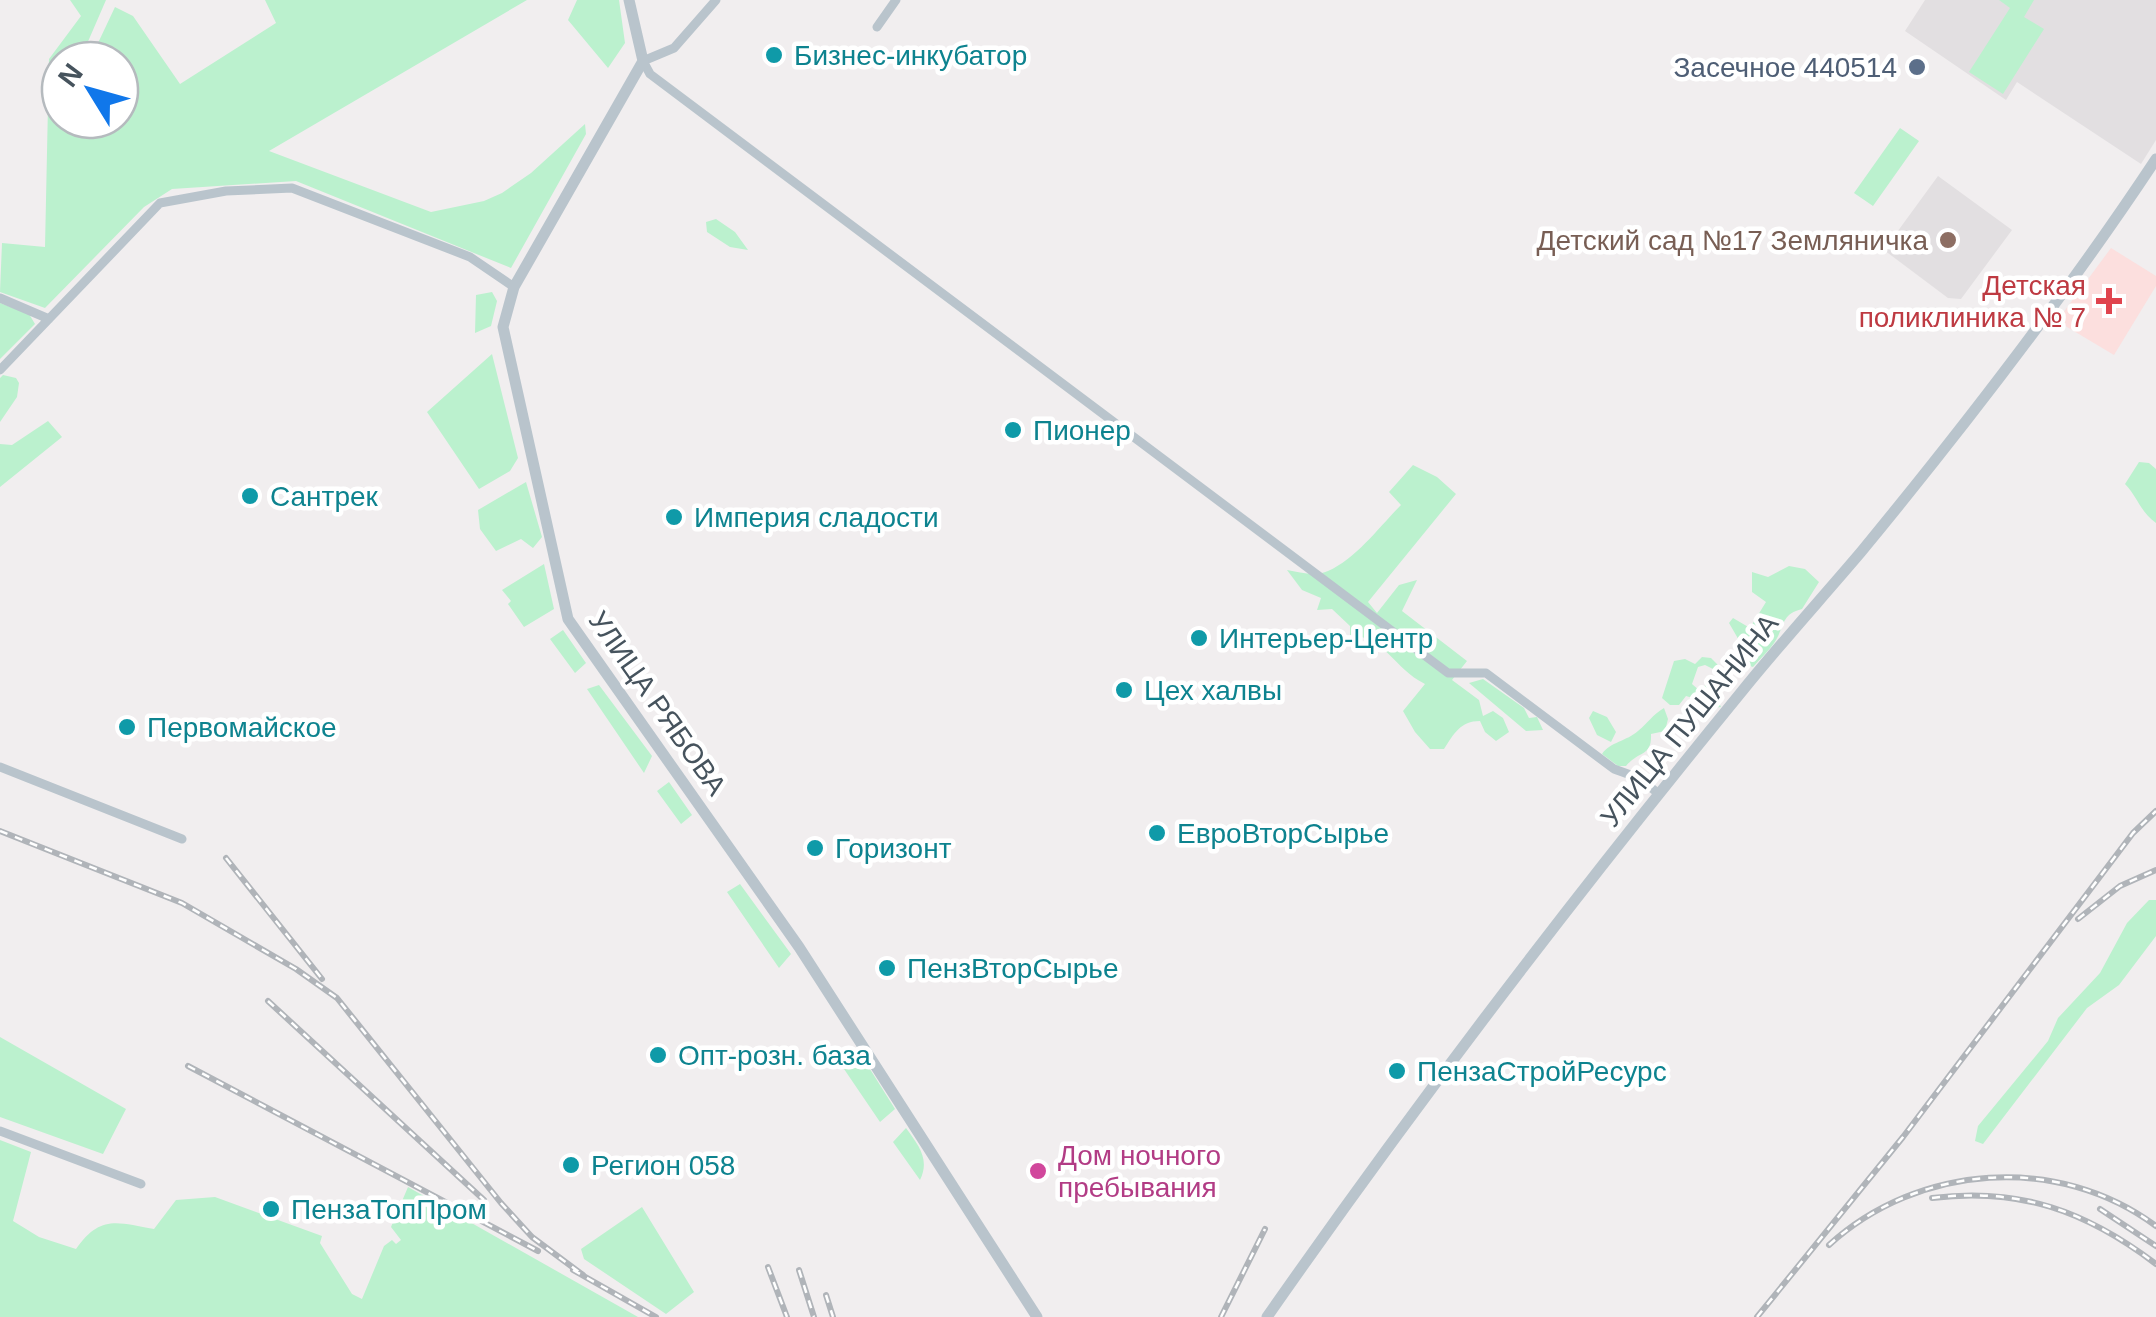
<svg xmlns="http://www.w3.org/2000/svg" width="2156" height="1317" viewBox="0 0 2156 1317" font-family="Helvetica,sans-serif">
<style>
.education{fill:#e2dfe1}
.medical{fill:#fcdfde}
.green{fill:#bbf1ce}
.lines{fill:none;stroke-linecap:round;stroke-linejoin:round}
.minor{stroke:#b9c4cc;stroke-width:9}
.tertiary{stroke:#b9c4cc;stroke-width:11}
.rail-casing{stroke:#b0b4b9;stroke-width:6}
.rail{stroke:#fff;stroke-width:2.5;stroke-dasharray:8;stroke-linecap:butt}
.culture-dot{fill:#0f9aa8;stroke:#fff;stroke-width:4}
.service-dot{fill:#5c6f8a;stroke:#fff;stroke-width:4}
.education-dot{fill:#8d6e63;stroke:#fff;stroke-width:4}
.health-dot{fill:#e0444e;stroke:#fff;stroke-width:4}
.hotel-dot{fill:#d1479c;stroke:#fff;stroke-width:4}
.labels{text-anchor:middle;stroke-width:9;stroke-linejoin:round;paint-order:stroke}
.culture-label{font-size:28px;fill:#0d838f;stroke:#fff;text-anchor:start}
.service-label{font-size:28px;fill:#4e5e75;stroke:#fff;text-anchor:end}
.education-label{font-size:28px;fill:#785e54;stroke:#fff;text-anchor:end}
.health-label{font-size:28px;fill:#be3a42;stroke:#fff;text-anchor:end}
.street-label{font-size:28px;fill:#46535d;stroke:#fff}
.hotel-label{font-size:28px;fill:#b23c85;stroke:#fff;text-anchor:start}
</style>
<rect width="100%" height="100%" fill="#f1eeef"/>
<!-- education -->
<path class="education" d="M 1925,0 L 2156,0 L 2156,140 L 2141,164 L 2017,82 L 2006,100 L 1905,31 Z
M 1938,176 L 2012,230 L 1961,299 L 1948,298 L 1884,250 Z"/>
<!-- medical -->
<path class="medical" d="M 2111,248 L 2156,276 L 2156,286 L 2114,355 L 2057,321 Z"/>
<!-- green -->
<path class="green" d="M 70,0 L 106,0 L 80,60 L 60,60 L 60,86 L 48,87 L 49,59 L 81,16 Z
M 265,0 L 527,0 L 269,151 L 431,212 L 484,201 L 502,193 L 531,173 L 585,124 L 586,134 L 511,268 L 296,181 L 172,189 L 144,207 L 45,308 L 0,292 L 2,243 L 45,247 L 48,105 L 60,99 L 60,120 L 120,120 L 120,60 L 90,60 L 115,7 L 133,16 L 180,84 L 276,23 Z
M 577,0 L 619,0 L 625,43 L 608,68 L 568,20 Z
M 1999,0 L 2034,0 L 2024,17 L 2044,29 L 2003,94 L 1969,72 L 2010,8 Z
M 1900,128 L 1919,141 L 1873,206 L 1854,193 Z
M 716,219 L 735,232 L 748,250 L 730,247 L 707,232 L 706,222 Z
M 492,292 L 497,301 L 491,326 L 475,333 L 476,295 Z
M 0,303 L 29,314 L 35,324 L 0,359 Z
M 492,354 L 518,458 L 510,471 L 479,489 L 427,412 Z
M 3,375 L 16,378 L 19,383 L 17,397 L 0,422 L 0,378 Z
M 48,421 L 62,437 L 0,487 L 0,444 L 12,445 Z
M 2139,462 L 2149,463 L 2156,469 L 2156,523 C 2139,510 2139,499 2125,484 Z
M 1413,465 L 1437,477 L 1456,494 L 1368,602 L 1377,613 L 1399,585 L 1417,580 L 1402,611 L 1467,661 L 1452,680 L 1479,700 L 1483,716 L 1493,711 L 1503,718 L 1509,732 L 1496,741 L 1485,732 L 1480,721 C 1460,721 1454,734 1444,749 L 1430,749 L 1415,732 L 1403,711 L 1425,684 C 1393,668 1387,638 1350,635 L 1350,626 L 1332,609 L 1317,610 L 1321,598 L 1302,590 L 1287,570 C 1300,572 1315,577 1328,571 C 1356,559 1380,526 1401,505 L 1389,492 Z
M 526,482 L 542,537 L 533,548 L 521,539 L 496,551 L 480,529 L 478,510 Z
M 544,564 L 554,609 L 524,627 L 508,604 L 511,601 L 502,590 Z
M 1789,566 L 1805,569 L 1819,582 L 1802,609 C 1782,614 1785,624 1776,640 C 1770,650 1760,659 1753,667 L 1741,663 L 1740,642 L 1729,623 L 1733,618 L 1750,628 L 1766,602 L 1752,592 L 1752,572 L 1768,577 Z
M 563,630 L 586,663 L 575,673 L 550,639 Z
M 1702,657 L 1711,658 L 1722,669 L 1721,673 L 1705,665 L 1698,667 L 1692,684 L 1700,691 L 1709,681 L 1720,687 L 1716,697 L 1721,707 L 1703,709 L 1696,699 L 1686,696 L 1679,705 L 1670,705 L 1662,698 L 1674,661 L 1685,659 L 1695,664 Z
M 1483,679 L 1524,708 L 1529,718 L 1537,717 L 1543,730 L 1526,731 L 1469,683 Z
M 599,685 L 652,756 L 644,773 L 587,689 Z
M 1664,708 L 1668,719 L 1665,731 L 1651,734 C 1652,757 1639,750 1626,766 L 1618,766 L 1602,754 C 1610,742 1627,741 1638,731 C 1648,723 1652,715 1664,708 Z
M 1593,711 L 1607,717 L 1616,732 L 1611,742 L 1597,735 L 1589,718 Z
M 669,782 L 692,815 L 681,824 L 657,791 Z
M 740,884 L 791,954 L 779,968 L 727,892 Z
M 2149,900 L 2156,900 L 2156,936 L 2119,985 L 2087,1008 L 1983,1144 L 1975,1141 L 1978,1126 L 2048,1041 L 2058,1018 L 2100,973 L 2127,923 Z
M 0,1037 L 126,1109 L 103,1154 L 0,1117 Z
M 863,1058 L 895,1109 L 880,1122 L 844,1069 Z
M 906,1128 C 919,1146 930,1159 920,1180 L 893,1142 Z
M 0,1140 L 31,1152 L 13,1221 L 39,1237 L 76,1249 C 100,1215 116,1222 154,1229 L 176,1200 L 215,1197 L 322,1236 L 320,1243 L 352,1294 L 362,1299 L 384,1246 L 392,1240 L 396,1244 L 401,1240 L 391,1227 L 408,1187 L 638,1317 L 0,1317 Z
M 642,1207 L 694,1292 L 666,1314 L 584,1259 L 581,1249 Z"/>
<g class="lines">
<!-- minor -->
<path class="minor" d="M 716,0 L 674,48 L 643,61 L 650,74 L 1448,673 L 1486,673 L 1614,769 L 1639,778 L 1659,794
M 877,27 L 896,0
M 0,298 L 49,319
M 0,370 L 160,203 L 226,191 L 292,188 L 470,257 L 514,287
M 0,767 L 182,839
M 0,1131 L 141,1184"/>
<!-- tertiary -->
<path class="tertiary" d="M 629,0 L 643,61 L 514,287 L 503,327 L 568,619 L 799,947 L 1037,1317
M 1267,1317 C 1417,1102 1577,893 1743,690 C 1781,643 1822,598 1861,552 C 1963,428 2068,292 2156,159"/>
<!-- rail casing -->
<g class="rail-casing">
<path id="rail" d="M 0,831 L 182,903 L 296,969 L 337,998 L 501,1203 L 532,1237 L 583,1275
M 226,858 L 322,979
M 2078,919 L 2120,886 L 2156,870
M 268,1001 L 484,1200
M 188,1066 L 538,1251
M 1932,1198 C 2020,1187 2086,1211 2156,1264
M 2100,1209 L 2156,1246
M 1829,1245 C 1918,1164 2058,1153 2156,1226
M 768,1267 L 787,1317
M 573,1270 L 656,1317
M 799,1270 L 814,1317
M 826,1295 L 833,1317
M 1221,1317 L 1265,1229
M 1757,1317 L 1903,1137 L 2133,833 L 2156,811"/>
</g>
<!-- rail -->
<use href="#rail" class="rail"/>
</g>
<!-- markers -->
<g class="culture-dot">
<circle cx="774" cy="55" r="10"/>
<circle cx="1013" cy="430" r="10"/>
<circle cx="250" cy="496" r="10"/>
<circle cx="674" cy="517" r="10"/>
<circle cx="1199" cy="638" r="10"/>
<circle cx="1124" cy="690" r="10"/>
<circle cx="127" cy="727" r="10"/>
<circle cx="1157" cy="833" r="10"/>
<circle cx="815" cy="848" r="10"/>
<circle cx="887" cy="968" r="10"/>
<circle cx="658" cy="1055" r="10"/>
<circle cx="1397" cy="1071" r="10"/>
<circle cx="571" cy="1165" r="10"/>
<circle cx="271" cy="1209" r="10"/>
</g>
<circle class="service-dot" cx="1917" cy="67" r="10"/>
<circle class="education-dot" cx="1948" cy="240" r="10"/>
<path class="health-dot" d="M2104 286h10v10h10v10h-10v10h-10v-10h-10v-10h10z"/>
<circle class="hotel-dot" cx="1038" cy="1171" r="10"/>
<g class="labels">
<!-- culture labels -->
<g class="culture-label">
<text x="794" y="65">Бизнес-инкубатор</text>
<text x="1033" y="440">Пионер</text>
<text x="270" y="506">Сантрек</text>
<text x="694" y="527">Империя сладости</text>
<text x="1219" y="648">Интерьер-Центр</text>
<text x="1144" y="700">Цех халвы</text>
<text x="147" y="737">Первомайское</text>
<text x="1177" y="843">ЕвроВторСырье</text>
<text x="835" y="858">Горизонт</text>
<text x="907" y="978">ПензВторСырье</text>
<text x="678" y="1065">Опт-розн. база</text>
<text x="1417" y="1081">ПензаСтройРесурс</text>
<text x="591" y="1175">Регион 058</text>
<text x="291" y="1219">ПензаТопПром</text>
</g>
<!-- service labels -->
<g class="service-label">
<text x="1897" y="77">Засечное 440514</text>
</g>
<!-- education labels -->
<g class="education-label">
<text x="1928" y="250">Детский сад №17 Земляничка</text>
</g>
<!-- health labels -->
<g class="health-label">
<text x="2086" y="295">Детская<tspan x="2086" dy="32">поликлиника № 7</tspan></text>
</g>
<!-- street labels -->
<g class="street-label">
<text transform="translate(658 703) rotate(55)" y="10">УЛИЦА РЯБОВА</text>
<text transform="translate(1689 720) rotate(-51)" y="10">УЛИЦА ПУШАНИНА</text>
</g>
<!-- hotel labels -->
<g class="hotel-label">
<text x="1058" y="1165">Дом ночного<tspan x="1058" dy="32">пребывания</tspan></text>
</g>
</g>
<!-- north arrow -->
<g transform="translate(90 90) rotate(307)"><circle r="48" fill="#ffffff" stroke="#b5babe" stroke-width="2.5"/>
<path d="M0-8L18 38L0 25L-18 38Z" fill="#1077ea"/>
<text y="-15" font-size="28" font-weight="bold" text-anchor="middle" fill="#46535d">N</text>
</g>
</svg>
